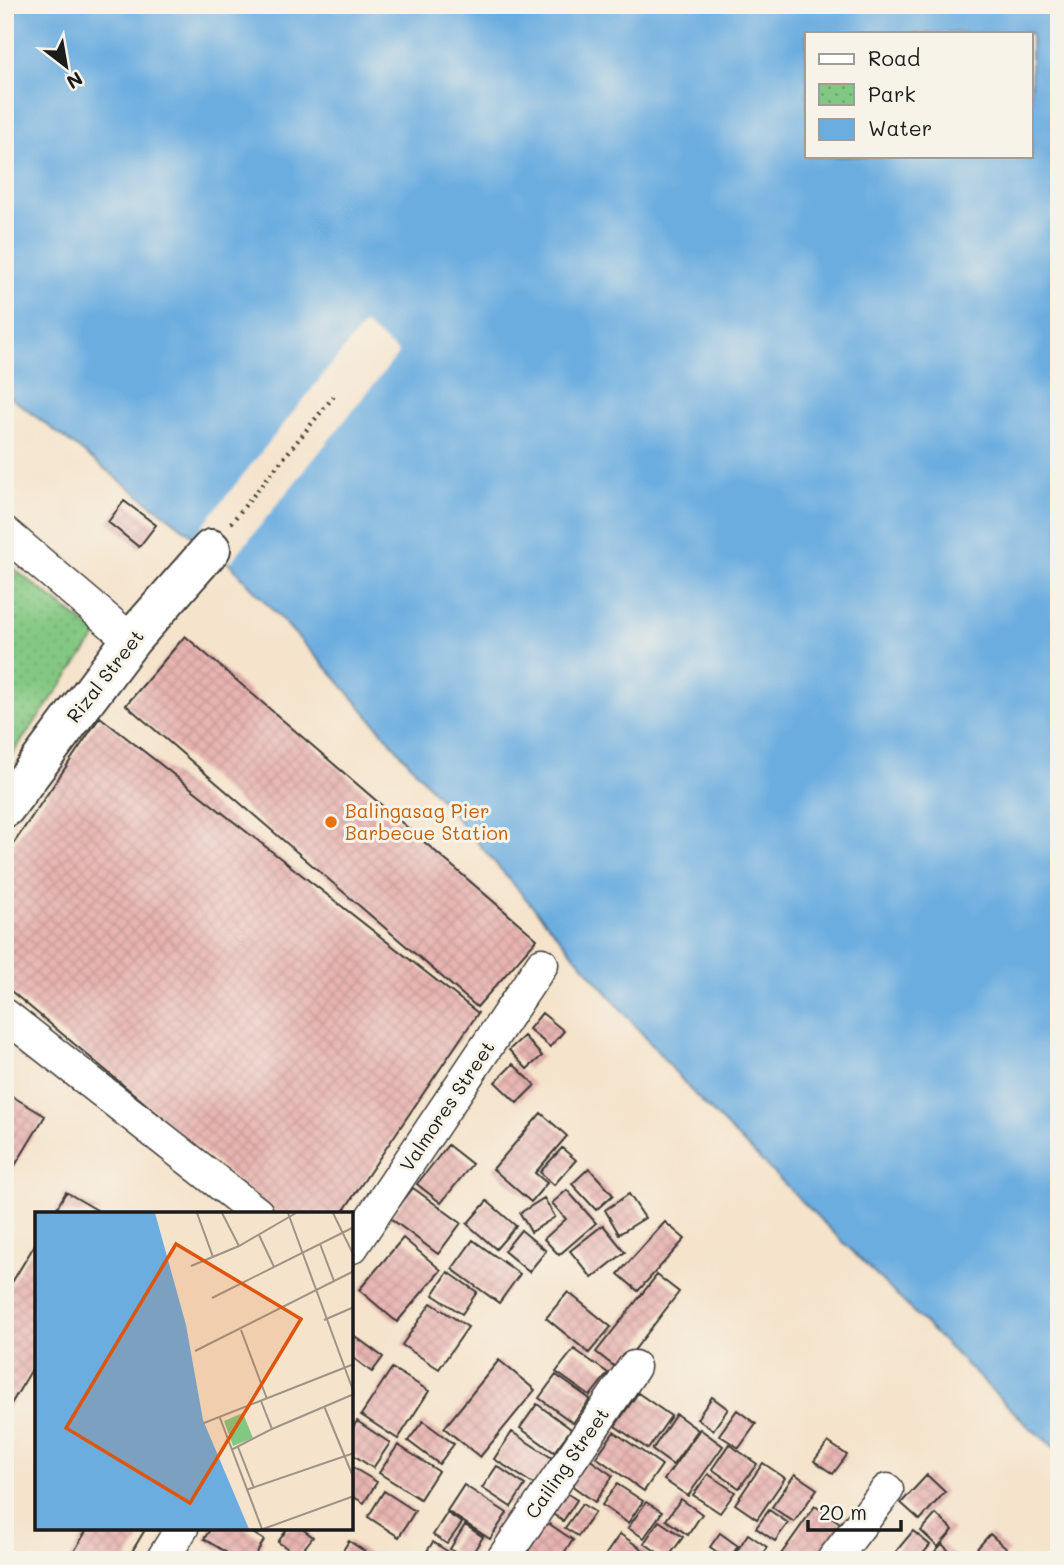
<svg xmlns="http://www.w3.org/2000/svg" width="1064" height="1565" viewBox="0 0 1064 1565" font-family="Mali,sans-serif">
<style>
.park{fill:url(#park-dots);stroke:#50724f;stroke-width:2}
.water{fill:#6cade0;stroke:#44647e;stroke-width:2;fill-rule:evenodd}
.pier{fill:#f5e3cb}
.building{fill:url(#building-cross-hatch)}
.lines{fill:none;stroke-linecap:round;stroke-linejoin:round}
.street-casing{stroke:#3d3a36;stroke-width:35}
.secondary-casing{stroke:#3d3a36;stroke-width:42}
.path{stroke:#3d3a36;stroke-width:4.5;stroke-dasharray:2 5;stroke-linecap:butt}
.street{stroke:#fff;stroke-width:32}
.secondary{stroke:#fff;stroke-width:38}
.food-dot{fill:#e8710a;stroke:#f7f3e8;stroke-width:2.5}
.labels{text-anchor:middle;stroke-width:6;stroke-linejoin:round;paint-order:stroke}
.street-label{font-size:19px;fill:#1c1c1c;stroke:#f7f3e8}
.food-label{font-size:19px;fill:#c56008;stroke:#f7f3e8;text-anchor:start}
.inset-road{fill:none;stroke:#9e9385;stroke-width:2}
.view{fill:#de560d;fill-opacity:0.15;stroke:#de560d;stroke-width:3.5}
.inset-edge{fill:none;stroke:#1c1c1c;stroke-width:3.5}
</style>
<defs>
<pattern id="park-dots" width="8" height="8" patternUnits="userSpaceOnUse" patternTransform="scale(1.75)"><rect width="8" height="8" fill="#83c882"/><path d="M2 2h.1M6 6h.1" fill="none" stroke="#71ab70" stroke-width="1.8" stroke-linecap="round"/></pattern>
<pattern id="building-cross-hatch" width="8" height="8" patternUnits="userSpaceOnUse" patternTransform="scale(1.75)"><rect width="8" height="8" fill="#e8b4b1"/><path d="M0 0l8 8M0 8l8-8" fill="none" stroke="#c69a98"/></pattern>
</defs>
<rect width="100%" height="100%" fill="#f7f3e8"/>
<filter id="ink" filterUnits="userSpaceOnUse"><feTurbulence type="fractalNoise" baseFrequency=".0143" numOctaves="2"/><feDisplacementMap in="SourceGraphic" scale="14" xChannelSelector="R" yChannelSelector="G"/><feConvolveMatrix kernelMatrix="1 2 1 2 8 2 1 2 1" color-interpolation-filters="sRGB"/></filter>
<filter id="wash" filterUnits="userSpaceOnUse"><feTurbulence type="fractalNoise" baseFrequency=".00686" numOctaves="4" result="noise"/><feDisplacementMap in="SourceGraphic" scale="28" xChannelSelector="R" yChannelSelector="G"/><feGaussianBlur stdDeviation="1.57" result="paint"/><feColorMatrix in="noise" values="0 0 0 0 0 0 0 0 0 0 0 0 0 0 0 0 0 1.4 0 .05"/><feComposite in="paint" operator="in"/></filter>
<g filter="url(#wash)">
<rect width="100%" height="100%" fill="#f5e3cb"/>
<!-- park -->
<path class="park" d="M 5,562 L 98,634 L 10,757 L 5,754 Z"/>
<!-- water -->
<path class="water" d="M 5,5 L 1059,5 L 1059,1451 L 1029,1427 L 695,1095 L 335,677 L 230,564 L 5,393 ZM 807,33 L 1031,33 L 1031,156 L 807,156 Z"/>
<!-- pier -->
<path class="pier" d="M 364,324 L 399,353 L 230,563 L 195,535 Z"/>
<g id="blocks">
<!-- building -->
<path class="building" d="M 124,501 L 156,525 L 139,547 L 108,522 Z
M 185,636 L 537,939 L 477,1007 L 126,705 Z
M 100,717 L 478,1013 L 342,1213 L 276,1213 L 5,986 L 5,856 Z
M 542,1013 L 564,1031 L 550,1047 L 529,1029 Z
M 524,1036 L 542,1056 L 527,1069 L 509,1050 Z
M 513,1064 L 535,1085 L 517,1103 L 495,1082 Z
M 5,1092 L 45,1116 L 5,1182 Z
M 541,1113 L 567,1136 L 535,1173 L 547,1183 L 531,1202 L 493,1169 Z
M 448,1145 L 472,1164 L 441,1203 L 417,1184 Z
M 562,1148 L 576,1160 L 554,1185 L 540,1172 Z
M 589,1168 L 613,1195 L 596,1210 L 572,1184 Z
M 413,1188 L 461,1223 L 438,1254 L 390,1218 Z
M 567,1190 L 596,1223 L 559,1255 L 544,1239 L 566,1219 L 552,1203 Z
M 66,1192 L 102,1213 L 54,1213 Z
M 629,1194 L 645,1218 L 619,1234 L 605,1210 Z
M 544,1198 L 555,1217 L 531,1232 L 520,1213 Z
M 487,1201 L 516,1226 L 496,1249 L 467,1224 Z
M 665,1222 L 685,1239 L 638,1291 L 618,1274 Z
M 603,1225 L 625,1252 L 592,1278 L 570,1251 Z
M 521,1230 L 546,1251 L 529,1272 L 504,1251 Z
M 403,1238 L 441,1270 L 397,1322 L 359,1290 Z
M 473,1240 L 520,1274 L 499,1303 L 452,1269 Z
M 37,1241 L 37,1361 L 5,1414 L 5,1294 Z
M 448,1272 L 477,1292 L 462,1314 L 433,1295 Z
M 657,1275 L 679,1292 L 619,1370 L 596,1352 Z
M 568,1292 L 611,1327 L 589,1353 L 546,1318 Z
M 431,1303 L 468,1327 L 439,1369 L 402,1345 Z
M 352,1334 L 383,1357 L 372,1372 L 352,1357 Z
M 574,1349 L 608,1373 L 590,1396 L 556,1372 Z
M 499,1360 L 535,1390 L 480,1457 L 444,1428 Z
M 392,1368 L 429,1391 L 398,1439 L 361,1415 Z
M 556,1375 L 590,1399 L 573,1423 L 539,1398 Z
M 638,1393 L 671,1416 L 648,1449 L 615,1426 Z
M 712,1397 L 728,1409 L 713,1430 L 697,1419 Z
M 537,1404 L 571,1429 L 554,1452 L 520,1428 Z
M 737,1410 L 756,1424 L 739,1448 L 719,1435 Z
M 676,1414 L 698,1430 L 673,1465 L 652,1450 Z
M 357,1421 L 390,1443 L 373,1468 L 352,1454 L 352,1429 Z
M 423,1421 L 454,1444 L 439,1464 L 408,1441 Z
M 700,1429 L 723,1446 L 688,1496 L 664,1480 Z
M 512,1432 L 555,1460 L 538,1487 L 494,1459 Z
M 614,1432 L 662,1465 L 644,1491 L 596,1457 Z
M 828,1442 L 847,1455 L 833,1474 L 814,1461 Z
M 729,1444 L 757,1464 L 739,1488 L 712,1469 Z
M 398,1445 L 438,1471 L 420,1499 L 379,1473 Z
M 582,1454 L 613,1476 L 595,1502 L 564,1480 Z
M 763,1463 L 785,1478 L 757,1519 L 735,1504 Z
M 497,1466 L 525,1485 L 511,1507 L 482,1488 Z
M 352,1467 L 377,1482 L 364,1503 L 352,1496 Z
M 708,1474 L 735,1492 L 720,1513 L 693,1495 Z
M 795,1474 L 817,1489 L 794,1522 L 772,1507 Z
M 927,1475 L 945,1492 L 920,1520 L 901,1503 Z
M 617,1484 L 643,1501 L 628,1523 L 602,1505 Z
M 464,1485 L 507,1513 L 490,1539 L 447,1511 Z
M 562,1490 L 577,1500 L 563,1521 L 547,1510 Z
M 384,1491 L 415,1511 L 399,1537 L 368,1517 Z
M 681,1499 L 702,1514 L 688,1535 L 666,1520 Z
M 646,1502 L 662,1512 L 644,1538 L 628,1528 Z
M 582,1504 L 595,1512 L 578,1536 L 565,1528 Z
M 815,1506 L 846,1527 L 824,1560 L 783,1560 L 779,1557 Z
M 769,1510 L 788,1523 L 775,1541 L 756,1528 Z
M 447,1513 L 462,1523 L 447,1544 L 433,1535 Z
M 936,1514 L 953,1530 L 938,1547 L 921,1531 Z
M 542,1519 L 573,1540 L 559,1560 L 514,1560 Z
M 659,1521 L 683,1537 L 667,1559 L 644,1543 Z
M 465,1525 L 483,1537 L 468,1560 L 466,1560 L 450,1549 Z
M 88,1528 L 146,1528 L 127,1560 L 69,1560 Z
M 211,1528 L 245,1528 L 264,1540 L 255,1556 L 261,1560 L 230,1560 L 232,1556 L 204,1539 Z
M 288,1528 L 301,1528 L 313,1537 L 298,1556 L 278,1542 Z
M 913,1531 L 930,1545 L 918,1560 L 897,1560 L 892,1556 Z
M 720,1533 L 738,1546 L 729,1560 L 710,1547 Z
M 620,1534 L 649,1554 L 645,1560 L 607,1560 L 604,1557 Z
M 748,1534 L 767,1547 L 758,1560 L 731,1560 Z
M 990,1534 L 1009,1551 L 1001,1560 L 982,1560 L 974,1552 Z
M 349,1541 L 378,1560 L 337,1560 Z
M 433,1542 L 461,1560 L 421,1560 Z
M 942,1544 L 958,1560 L 927,1560 Z"/>
</g>
</g>
<g filter="url(#ink)">
<use href="#blocks" fill-opacity="0" stroke="#3d3a36" stroke-width="2"/>
<g class="lines">
<!-- street casing -->
<g class="street-casing">
<path id="street" d="M 5,533 L 131,640
M 5,1015 L 257,1213
M 352,1247 L 542,964
M 162,1560 L 182,1528
M 502,1560 L 634,1367
M 833,1560 L 887,1490"/>
</g>
<!-- secondary casing -->
<g class="secondary-casing">
<path id="secondary" d="M 5,808 L 131,640 L 211,549"/>
</g>
<!-- path -->
<path class="path" d="M 231,523 L 334,396"/>
<!-- street -->
<use href="#street" class="street"/>
<!-- secondary -->
<use href="#secondary" class="secondary"/>
</g>
</g>
<!-- markers -->
<circle class="food-dot" cx="331" cy="822" r="7"/>
<g class="labels">
<!-- street labels -->
<g class="street-label">
<text transform="translate(105 676) rotate(-52)" y="7">Rizal Street</text>
<text transform="translate(447 1106) rotate(-56)" y="7">Valmores Street</text>
<text transform="translate(567 1463) rotate(-55)" y="7">Cailing Street</text>
</g>
<!-- food labels -->
<g class="food-label">
<text x="345" y="818">Balingasag Pier<tspan x="345" dy="22">Barbecue Station</tspan></text>
</g>
</g>
<!-- overview -->
<g transform="translate(35 1212)">
<rect width="318" height="318" fill="#f5e3cb"/>
<path d="M 208,201 L 218,226 L 198,234 L 189,209 Z" fill="#83c882"/>
<path d="M 0,1 L 120,1 L 151,113 L 168,208 L 214,317 L 0,317 Z" fill="#6cade0"/>
<path class="inset-road" d="M 162,1 L 178,45M 187,1 L 204,34M 253,1 L 319,181M 298,1 L 319,44M 224,23 L 239,55M 285,32 L 299,69M 156,54 L 204,34 L 261,1M 177,86 L 319,15M 289,108 L 319,95M 206,118 L 232,187M 160,139 L 319,59M 289,194 L 319,267M 185,206 L 227,317M 169,211 L 319,152M 237,217 L 319,182M 203,235 L 219,276M 196,238 L 237,217 L 226,189M 211,278 L 319,241M 228,317 L 319,284"/>
<path class="view" d="M 141,32 L 266,107 L 155,291 L 31,216 Z"/>
<rect width="318" height="318" class="inset-edge"/>
</g>
<!-- margin -->
<rect width="1064" height="1565" fill="none" stroke="#f7f3e8" stroke-width="28"/>
<!-- legend -->
<rect x="805" y="32" width="228" height="126" fill="#f7f3e8" stroke="#9f9d96" stroke-width="2"/>
<rect x="819" y="54" width="35" height="10" fill="#ffffff" stroke="#9f9d96" stroke-width="2"/>
<text x="868" y="66" font-size="21" fill="#1c1c1c">Road</text>
<rect x="819" y="84" width="35" height="21" fill="url(#park-dots)" stroke="#9f9d96" stroke-width="2"/>
<text x="868" y="102" font-size="21" fill="#1c1c1c">Park</text>
<rect x="819" y="119" width="35" height="21" fill="#6cade0" stroke="#9f9d96" stroke-width="2"/>
<text x="868" y="136" font-size="21" fill="#1c1c1c">Water</text>
<!-- north arrow -->
<g transform="translate(66 66) rotate(149)" stroke="#f7f3e8" stroke-width="5" paint-order="stroke">
<path d="M0-5L12 26L0 18L-12 26Z" fill="#1c1c1c"/>
<text y="-10" font-size="19" font-weight="bold" text-anchor="middle" fill="#1c1c1c">N</text>
</g>
<!-- scale -->
<path d="M808 1520v10h93v-10" fill="none" stroke="#1c1c1c" stroke-width="3.5"/>
<text x="819" y="1520" font-size="21" fill="#1c1c1c" stroke="#f7f3e8" stroke-width="5" paint-order="stroke">20 m</text>
</svg>
